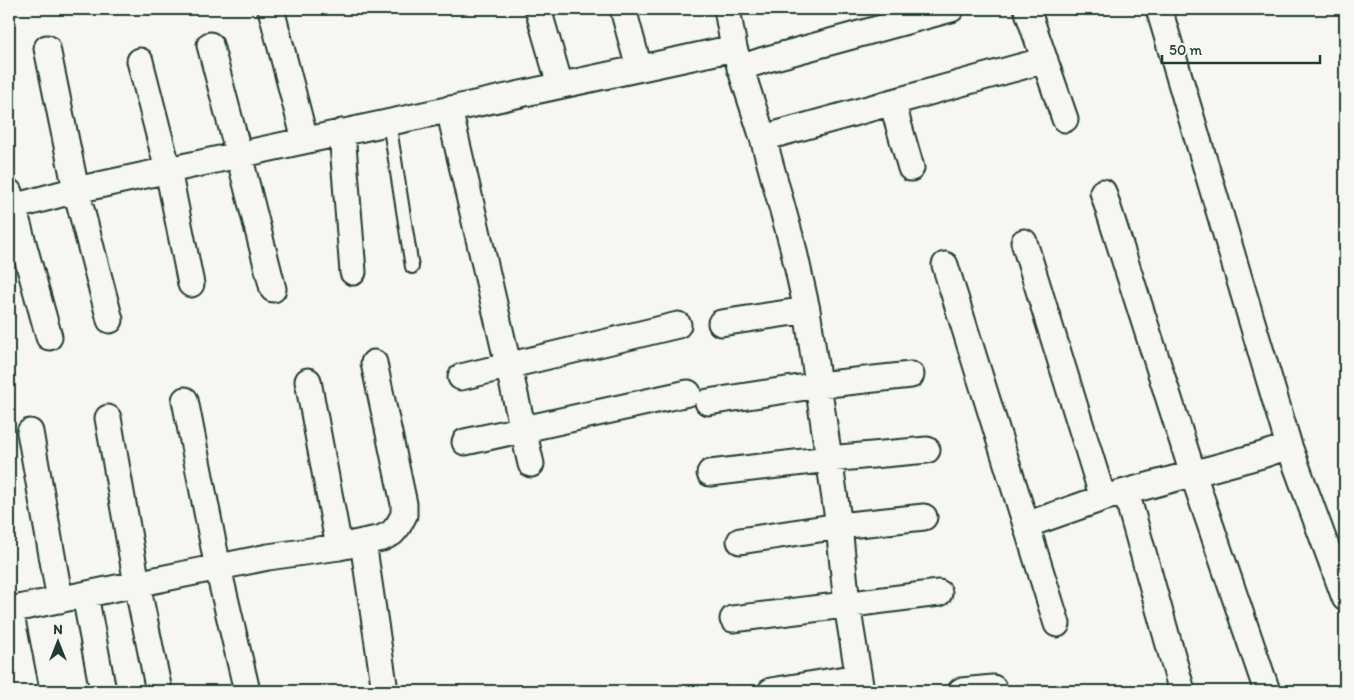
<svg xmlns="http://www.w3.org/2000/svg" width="1354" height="700" viewBox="0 0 1354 700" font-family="Itim,sans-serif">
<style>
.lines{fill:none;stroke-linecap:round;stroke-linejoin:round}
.service-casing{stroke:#1f3d34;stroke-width:16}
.minor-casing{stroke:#1f3d34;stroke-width:29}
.service{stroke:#f6f6f2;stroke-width:12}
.minor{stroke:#f6f6f2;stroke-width:25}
</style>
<rect width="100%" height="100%" fill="#f6f6f2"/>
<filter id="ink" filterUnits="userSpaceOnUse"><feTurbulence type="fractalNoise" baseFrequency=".02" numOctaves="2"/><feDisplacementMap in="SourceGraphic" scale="10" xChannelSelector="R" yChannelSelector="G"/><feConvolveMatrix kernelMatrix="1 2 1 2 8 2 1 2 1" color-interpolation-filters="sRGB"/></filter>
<g filter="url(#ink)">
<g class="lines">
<!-- service casing -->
<g class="service-casing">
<path id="service" d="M 389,122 L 412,267"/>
</g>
<!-- minor casing -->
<g class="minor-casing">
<path id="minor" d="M 271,9 L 305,140
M 538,9 L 560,85
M 623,9 L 639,68
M 727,9 L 734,48 L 763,138 L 793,247 L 807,310 L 839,526 L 847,605 L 861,691
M 1027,9 L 1065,119
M 1159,9 L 1289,446 L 1345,598
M 210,45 L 239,155 L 273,289
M 47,48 L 76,190 L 110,320
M 140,61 L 168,170 L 191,284
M 740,68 L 764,60 L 951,9
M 892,102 L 911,168
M 449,109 L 531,464
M 342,132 L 353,272
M 763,138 L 1045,60
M 9,192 L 49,337
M 1103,192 L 1193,474 L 1267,691
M 9,208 L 76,190 L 734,48
M 1024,242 L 1103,498
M 945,265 L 1057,624
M 721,323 L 807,310
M 461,377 L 678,325
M 308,381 L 339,547
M 185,400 L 218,568 L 247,691
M 708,402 L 819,385 L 911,375
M 108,418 L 137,584 L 159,691
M 30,432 L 60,600
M 465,442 L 688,393
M 710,473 L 829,459 L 927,450
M 1126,492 L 1182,691
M 1026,525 L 1103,498 L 1262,455 L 1289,446
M 740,541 L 839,526 L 924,517
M 363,542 L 385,691
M 85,595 L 103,691
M 9,610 L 268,557 L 339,547 L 382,538 L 392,533 L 398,526 L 404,515 L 404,504 L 374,363
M 10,610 L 26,691
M 733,619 L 939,593
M 771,691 L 858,677
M 961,691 L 993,688"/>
</g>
<!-- service -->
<use href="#service" class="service"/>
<!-- minor -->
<use href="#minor" class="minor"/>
</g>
</g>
<!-- margin -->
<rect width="1354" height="700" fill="none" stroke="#f6f6f2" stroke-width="30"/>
<rect x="15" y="15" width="1324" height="670" fill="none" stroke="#1f3d34" stroke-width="2" filter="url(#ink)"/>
<!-- north arrow -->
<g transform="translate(58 642)" stroke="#f6f6f2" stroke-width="4" paint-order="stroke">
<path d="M0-4L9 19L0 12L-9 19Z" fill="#1f3d34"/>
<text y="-8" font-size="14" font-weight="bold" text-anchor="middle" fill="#1f3d34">N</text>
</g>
<!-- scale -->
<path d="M1162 55v8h158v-8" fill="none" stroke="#1f3d34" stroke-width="2.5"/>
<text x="1169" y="55" font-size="15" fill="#1f3d34" stroke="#f6f6f2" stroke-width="4" paint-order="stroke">50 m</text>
</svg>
